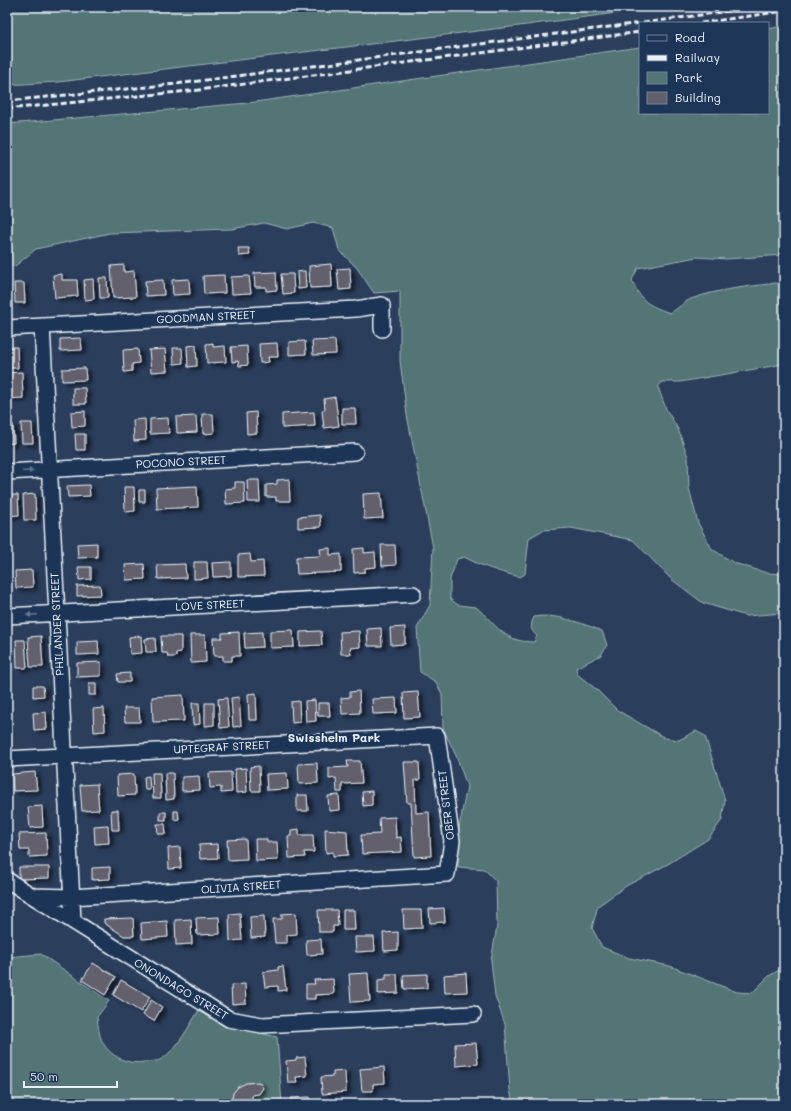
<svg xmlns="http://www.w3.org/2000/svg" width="791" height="1111" viewBox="0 0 791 1111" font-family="Mali,sans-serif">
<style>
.green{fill:#537576;stroke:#9eb3b7}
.building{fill:#63606e;stroke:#e8f1f8;filter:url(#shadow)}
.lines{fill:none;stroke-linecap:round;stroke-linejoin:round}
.minor-casing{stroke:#e8f1f8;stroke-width:18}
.minor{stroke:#1d3557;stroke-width:15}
.rail{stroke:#e8f1f8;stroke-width:3;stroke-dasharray:6 3;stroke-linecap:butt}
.oneway{fill:#64778f}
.labels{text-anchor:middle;stroke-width:4;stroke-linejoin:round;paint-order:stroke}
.street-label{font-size:11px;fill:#e8f1f8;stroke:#1d3557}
.neighbourhood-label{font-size:12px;font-weight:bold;fill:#e8f1f8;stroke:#1d3557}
</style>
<defs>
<filter id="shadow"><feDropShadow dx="4" dy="2.5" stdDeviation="2" flood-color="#0009"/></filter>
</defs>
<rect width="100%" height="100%" fill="#2b3e5c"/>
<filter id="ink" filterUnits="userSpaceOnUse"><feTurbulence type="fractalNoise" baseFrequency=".025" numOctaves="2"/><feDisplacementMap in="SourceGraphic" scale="8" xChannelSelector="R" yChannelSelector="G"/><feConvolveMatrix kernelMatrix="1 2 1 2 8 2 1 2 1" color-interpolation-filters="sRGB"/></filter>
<g filter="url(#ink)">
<!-- green -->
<path class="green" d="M 7,7 L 661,7 L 519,26 L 58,82 L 7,85 Z
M 784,26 L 784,255 L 727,259 L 697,257 L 638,268 L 632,280 C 641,302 648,305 670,313 C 678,309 683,302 691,299 C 718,289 747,287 776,283 L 784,287 L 784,364 L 680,382 L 662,382 L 658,387 L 666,409 L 678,429 L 688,457 L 689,488 L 698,523 L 712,549 L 734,563 L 767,573 L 784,574 L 784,613 L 746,616 L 703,603 L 671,579 L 633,540 L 571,528 L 543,530 L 529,538 L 525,574 L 520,577 C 500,572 483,567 464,557 L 457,559 L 450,579 L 450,599 L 458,605 L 476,607 C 497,625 503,642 534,642 L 537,636 C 530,630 530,626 534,617 C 556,613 581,623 602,631 L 607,645 L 601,655 L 576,668 L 577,674 L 596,689 L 617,710 L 665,738 L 679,740 L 696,731 L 705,736 L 725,800 L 722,820 L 708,839 L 668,864 L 626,886 L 598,906 L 592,928 L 602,947 L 629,958 L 670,966 L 737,992 L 752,993 L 769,976 L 784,967 L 784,1104 L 513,1104 L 510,1090 L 505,1024 L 495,996 L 491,961 L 497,926 L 496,881 L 484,869 L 458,867 L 459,828 L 467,786 L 457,758 L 443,728 L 442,694 L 436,682 L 420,672 L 417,628 L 430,605 L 433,548 L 407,415 L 400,361 L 400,291 L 374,293 L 357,268 L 339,250 L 333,228 L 313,223 L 287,229 L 264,223 L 232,229 L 110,233 L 36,249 L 15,266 L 7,264 L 7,124 L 248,103 L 640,47 L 640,113 L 768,113 L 768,29 Z
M 41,954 L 109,1001 L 97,1017 C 98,1025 99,1035 102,1041 C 110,1057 128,1065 144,1062 C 150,1061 156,1062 162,1059 C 178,1048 189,1026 199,1010 L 225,1025 L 277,1037 L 282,1104 L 7,1104 L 7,957 Z"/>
<!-- building -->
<path class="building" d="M 238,248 L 249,248 L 250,255 L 239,256 Z
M 331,264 L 332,287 L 310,288 L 309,266 Z
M 124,265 L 124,272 L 134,271 L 136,297 L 113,298 L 111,266 Z
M 350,268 L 351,289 L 339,290 L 337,269 Z
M 305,271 L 306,288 L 298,289 L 297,272 Z
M 276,272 L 277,290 L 266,291 L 266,287 L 255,287 L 254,273 Z
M 62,274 L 62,280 L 77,280 L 78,296 L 55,298 L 53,275 Z
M 281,274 L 293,274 L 294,293 L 283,294 Z
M 224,275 L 225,293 L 204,294 L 203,276 Z
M 249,276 L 251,293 L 232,294 L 231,277 Z
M 99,278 L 107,278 L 108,298 L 100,298 Z
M 93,279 L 94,299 L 85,300 L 84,280 Z
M 189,279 L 190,294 L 173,295 L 172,280 Z
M 163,280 L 164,295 L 146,296 L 145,281 Z
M 14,283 L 24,283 L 25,303 L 15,303 Z
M 7,285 L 10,285 L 11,301 L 7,301 Z
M 81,338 L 82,350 L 60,351 L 60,339 Z
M 335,340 L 336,354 L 313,355 L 312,341 Z
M 305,341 L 306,354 L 289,355 L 289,342 Z
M 213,343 L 213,347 L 225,346 L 226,362 L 207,363 L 206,344 Z
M 277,343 L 278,357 L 268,357 L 269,362 L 260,363 L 259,344 Z
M 196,345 L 197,366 L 188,367 L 187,346 Z
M 247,346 L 248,365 L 239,366 L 238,361 L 232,362 L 231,347 Z
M 7,347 L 17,347 L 18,368 L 7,368 Z
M 173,348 L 182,348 L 183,363 L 174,364 Z
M 138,349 L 139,363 L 132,364 L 132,371 L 124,372 L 123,350 Z
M 165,349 L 167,371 L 151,372 L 149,350 Z
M 85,368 L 86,380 L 62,381 L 62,369 Z
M 22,372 L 23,398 L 7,399 L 7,373 Z
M 73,388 L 85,388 L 86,404 L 73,404 Z
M 335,397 L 339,426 L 324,428 L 322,410 L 325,410 L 324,399 Z
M 342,408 L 355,408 L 356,424 L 342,424 Z
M 85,411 L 85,426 L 72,427 L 71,412 Z
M 256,412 L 257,433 L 247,434 L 246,413 Z
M 314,412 L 315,426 L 282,428 L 282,414 Z
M 202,414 L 213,414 L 214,433 L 203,434 Z
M 196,416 L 197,432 L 177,433 L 176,417 Z
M 168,418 L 169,433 L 150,434 L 150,419 Z
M 145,419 L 146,440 L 134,441 L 133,420 Z
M 21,423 L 32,423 L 33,443 L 22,443 Z
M 13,424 L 14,443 L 7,444 L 7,425 Z
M 75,434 L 85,434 L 85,450 L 76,450 Z
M 289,479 L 290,501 L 276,501 L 276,497 L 266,497 L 266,485 L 277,484 L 277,480 Z
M 247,480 L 259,480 L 260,502 L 248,502 Z
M 235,482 L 244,482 L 245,503 L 226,504 L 225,489 L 235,488 Z
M 89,485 L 90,496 L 68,497 L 67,486 Z
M 197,486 L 198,507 L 157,509 L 156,488 Z
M 124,487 L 134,487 L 135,511 L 125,512 Z
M 139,490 L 145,490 L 145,502 L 139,502 Z
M 381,493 L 383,518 L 364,519 L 363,494 Z
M 35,494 L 36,520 L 24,520 L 23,495 Z
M 7,495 L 18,495 L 19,515 L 7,516 Z
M 320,515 L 321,527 L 298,528 L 298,517 Z
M 97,543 L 97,557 L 78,558 L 77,544 Z
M 381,545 L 395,545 L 396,565 L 382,566 Z
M 330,548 L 330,555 L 341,554 L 341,572 L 297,574 L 296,557 L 321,556 L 320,549 Z
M 364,548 L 364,553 L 375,552 L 376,567 L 365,568 L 365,572 L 354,573 L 353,549 Z
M 250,554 L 251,562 L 263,561 L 264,576 L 238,577 L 238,555 Z
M 194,562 L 207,562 L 208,578 L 194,579 Z
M 231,562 L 231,576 L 213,577 L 212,563 Z
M 144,564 L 145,579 L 126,580 L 125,565 Z
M 185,564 L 186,578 L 158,579 L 157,565 Z
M 78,567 L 91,567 L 91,579 L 79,580 Z
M 32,570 L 33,587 L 16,588 L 15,571 Z
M 100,585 L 101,595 L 77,596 L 77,586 Z
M 405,627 L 405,644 L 391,645 L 390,628 Z
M 381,628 L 382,646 L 368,646 L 367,629 Z
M 293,630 L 294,647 L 270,648 L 270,631 Z
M 321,631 L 322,645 L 300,646 L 300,632 Z
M 359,631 L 360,647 L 350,648 L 351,654 L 341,654 L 340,632 Z
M 239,632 L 240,656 L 232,656 L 232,661 L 223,661 L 223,656 L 214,656 L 213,638 L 222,638 L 222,633 Z
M 262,632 L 263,647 L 245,648 L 244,633 Z
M 190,635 L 205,635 L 206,662 L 191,663 Z
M 41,636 L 43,667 L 30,667 L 28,637 Z
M 141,636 L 142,653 L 130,654 L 129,637 Z
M 161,636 L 181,636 L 181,652 L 176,653 L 176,657 L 168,657 L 167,653 L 162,653 Z
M 155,638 L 156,652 L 146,652 L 145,639 Z
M 16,640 L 25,640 L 27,668 L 17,668 Z
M 98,641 L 99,654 L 77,655 L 77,642 Z
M 101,662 L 101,676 L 77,677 L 77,663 Z
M 130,673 L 130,682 L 118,682 L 117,674 Z
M 89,683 L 96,683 L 96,695 L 89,695 Z
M 33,686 L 43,686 L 44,696 L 33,697 Z
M 359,691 L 360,713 L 342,714 L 341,698 L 350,697 L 350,692 Z
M 418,692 L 420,717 L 404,718 L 403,693 Z
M 256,693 L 257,720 L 249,720 L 248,694 Z
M 183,695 L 184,721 L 153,722 L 152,697 Z
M 239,697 L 241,726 L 233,727 L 231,698 Z
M 227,698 L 229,727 L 220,728 L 218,699 Z
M 396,698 L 397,713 L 373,714 L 372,699 Z
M 315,700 L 316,721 L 306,722 L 305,701 Z
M 299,701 L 300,722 L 292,723 L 291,702 Z
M 192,703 L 199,703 L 200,724 L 193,725 Z
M 205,703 L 214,703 L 214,725 L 205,726 Z
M 318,703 L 329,703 L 330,716 L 318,716 Z
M 104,708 L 105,731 L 94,732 L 93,709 Z
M 124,708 L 139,708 L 140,722 L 125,722 Z
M 46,712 L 47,729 L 34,730 L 33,713 Z
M 347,761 L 360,761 L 362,783 L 342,784 L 342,792 L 337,792 L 336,778 L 329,779 L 329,768 L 348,767 Z
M 404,762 L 419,762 L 420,780 L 415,780 L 416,813 L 429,812 L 431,856 L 414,857 L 411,803 L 407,803 Z
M 317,763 L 318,783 L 299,784 L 298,764 Z
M 259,766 L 260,791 L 251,791 L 250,767 Z
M 246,768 L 247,792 L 236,793 L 235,769 Z
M 35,772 L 37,790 L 13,791 L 12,774 Z
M 231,772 L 232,792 L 221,793 L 221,787 L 210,788 L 209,773 Z
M 152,773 L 160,773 L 161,798 L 153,798 Z
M 165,773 L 173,773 L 174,799 L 166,800 Z
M 287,773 L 288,789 L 267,790 L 266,774 Z
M 134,774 L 135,795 L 118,796 L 117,775 Z
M 149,776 L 150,790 L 145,790 L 144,777 Z
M 199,776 L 200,790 L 182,791 L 182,777 Z
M 97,784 L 99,810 L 82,811 L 80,785 Z
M 372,791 L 372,805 L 363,806 L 362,792 Z
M 297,795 L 307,795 L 308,811 L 297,811 Z
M 339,795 L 340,810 L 329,811 L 328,796 Z
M 42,806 L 43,827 L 30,828 L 28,807 Z
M 111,810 L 118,810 L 119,830 L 112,830 Z
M 174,811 L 178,811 L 179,819 L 174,820 Z
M 160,812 L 166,812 L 166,820 L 160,820 Z
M 395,817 L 396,838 L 401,837 L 402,852 L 362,854 L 361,835 L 380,834 L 379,818 Z
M 157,824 L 165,824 L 166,834 L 158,834 Z
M 108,825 L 109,843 L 95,844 L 94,826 Z
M 299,829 L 299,835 L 313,835 L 314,852 L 304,852 L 305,857 L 289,858 L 288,836 L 291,836 L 291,830 Z
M 325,829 L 347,831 L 348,855 L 333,856 L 333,852 L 326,853 Z
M 46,833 L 47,856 L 29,857 L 29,850 L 20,850 L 19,834 Z
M 246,839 L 247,859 L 228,860 L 227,840 Z
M 255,839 L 267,839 L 267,842 L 277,842 L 278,860 L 256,861 Z
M 217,844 L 218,858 L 200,859 L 199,845 Z
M 180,847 L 181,868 L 169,869 L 168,848 Z
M 19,867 L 49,867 L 49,878 L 19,879 Z
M 110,867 L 110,879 L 92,880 L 92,868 Z
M 444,908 L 445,922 L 430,923 L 429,909 Z
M 318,910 L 337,910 L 338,926 L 333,926 L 333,932 L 319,932 Z
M 343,910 L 354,910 L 355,930 L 343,930 Z
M 403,910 L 421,910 L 422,928 L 404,929 Z
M 240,913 L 242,940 L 230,941 L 229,914 Z
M 296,913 L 297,934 L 287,935 L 287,943 L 275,943 L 273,919 L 282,919 L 282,914 Z
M 264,916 L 265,937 L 251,938 L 250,917 Z
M 219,917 L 220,934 L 197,935 L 196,918 Z
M 133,918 L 134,936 L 124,936 L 104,923 L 104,919 Z
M 191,919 L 192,944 L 176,945 L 175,920 Z
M 167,921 L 168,937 L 142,939 L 141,923 Z
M 398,932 L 398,950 L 384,951 L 383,933 Z
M 355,937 L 374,937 L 375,951 L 356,952 Z
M 321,939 L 322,954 L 307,955 L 306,940 Z
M 93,963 L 116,977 L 105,995 L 82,980 Z
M 283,966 L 286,990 L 278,991 L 278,986 L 265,987 L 263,972 L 278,970 L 278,967 Z
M 368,973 L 370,1001 L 351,1002 L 349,974 Z
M 466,973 L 467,992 L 445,993 L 444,975 Z
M 386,974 L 397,974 L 398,993 L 378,994 L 378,980 L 386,979 Z
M 427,974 L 427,988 L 404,989 L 403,975 Z
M 333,979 L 334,994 L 315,995 L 315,999 L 306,999 L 306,984 L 315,984 L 314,980 Z
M 121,980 L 150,997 L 141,1012 L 113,995 Z
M 245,984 L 246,1003 L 232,1004 L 231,985 Z
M 151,1000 L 162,1007 L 154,1021 L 143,1015 Z
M 476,1043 L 478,1064 L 456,1066 L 455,1044 Z
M 305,1057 L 307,1076 L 296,1077 L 297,1083 L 288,1083 L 286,1061 L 296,1060 L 296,1058 Z
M 384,1067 L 385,1083 L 373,1084 L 373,1091 L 362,1091 L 360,1069 Z
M 345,1071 L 346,1092 L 322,1094 L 321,1077 L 333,1076 L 333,1072 Z
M 259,1082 L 263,1088 L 259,1094 L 252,1095 L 252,1104 L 231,1104 L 233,1093 L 238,1087 L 246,1083 Z
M 310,1097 L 311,1104 L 285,1104 L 291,1103 L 291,1098 Z"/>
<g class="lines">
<!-- minor casing -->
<g class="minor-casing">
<path id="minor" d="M 42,326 L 73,921
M 7,328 L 356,309 L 382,305 L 382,329
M 7,472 L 355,452
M 7,616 L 413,594
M 7,759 L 437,736 L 452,841 L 447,874 L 71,897 L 34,896
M 7,880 L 229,1019 L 262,1025 L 473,1014"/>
</g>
<!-- minor -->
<use href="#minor" class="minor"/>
<!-- rail -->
<path class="rail" d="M 643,23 L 757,7
M 701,23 L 784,11
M 7,101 L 176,84 L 640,23
M 7,109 L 199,90 L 640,32"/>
</g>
<!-- one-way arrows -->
<defs><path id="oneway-solid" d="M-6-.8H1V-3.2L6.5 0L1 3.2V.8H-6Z"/></defs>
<g class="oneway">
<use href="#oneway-solid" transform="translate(28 471) rotate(-3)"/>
<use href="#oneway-solid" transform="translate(32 615) rotate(177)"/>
</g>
</g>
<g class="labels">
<!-- street labels -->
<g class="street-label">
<text transform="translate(206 317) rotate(-3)" y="4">GOODMAN STREET</text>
<text transform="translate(181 462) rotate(-3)" y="4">POCONO STREET</text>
<text transform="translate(210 605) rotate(-3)" y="4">LOVE STREET</text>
<text transform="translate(57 624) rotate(-93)" y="4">PHILANDER STREET</text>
<text transform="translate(222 747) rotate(-3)" y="4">UPTEGRAF STREET</text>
<text transform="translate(446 805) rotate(-97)" y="4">OBER STREET</text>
<text transform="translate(241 887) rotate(-4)" y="4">OLIVIA STREET</text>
<text transform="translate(181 989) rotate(31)" y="4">ONONDAGO STREET</text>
</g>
<!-- neighbourhood labels -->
<g class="neighbourhood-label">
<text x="334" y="742">Swisshelm Park</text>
</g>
</g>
<!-- margin -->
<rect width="791" height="1111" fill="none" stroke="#1d3557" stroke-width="24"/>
<rect x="12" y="12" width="767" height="1087" fill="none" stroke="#e8f1f8" stroke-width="1.5" filter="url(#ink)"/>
<!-- legend -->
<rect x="639" y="22" width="130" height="92" fill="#1d3557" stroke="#6e8097"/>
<rect x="647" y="35" width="20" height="6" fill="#1d3557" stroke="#6e8097"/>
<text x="675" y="42" font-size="12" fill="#e8f1f8">Road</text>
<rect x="647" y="55" width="20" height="6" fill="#e8f1f8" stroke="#6e8097"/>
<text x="675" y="62" font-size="12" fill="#e8f1f8">Railway</text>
<rect x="647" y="72" width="20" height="12" fill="#537576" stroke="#6e8097"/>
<text x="675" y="82" font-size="12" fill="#e8f1f8">Park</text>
<rect x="647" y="92" width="20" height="12" fill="#63606e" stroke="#6e8097"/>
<text x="675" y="102" font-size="12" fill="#e8f1f8">Building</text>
<!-- scale -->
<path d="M24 1081v6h93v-6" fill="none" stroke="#e8f1f8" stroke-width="2"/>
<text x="30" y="1081" font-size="12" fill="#e8f1f8" stroke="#1d3557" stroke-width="3" paint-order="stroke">50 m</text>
</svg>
